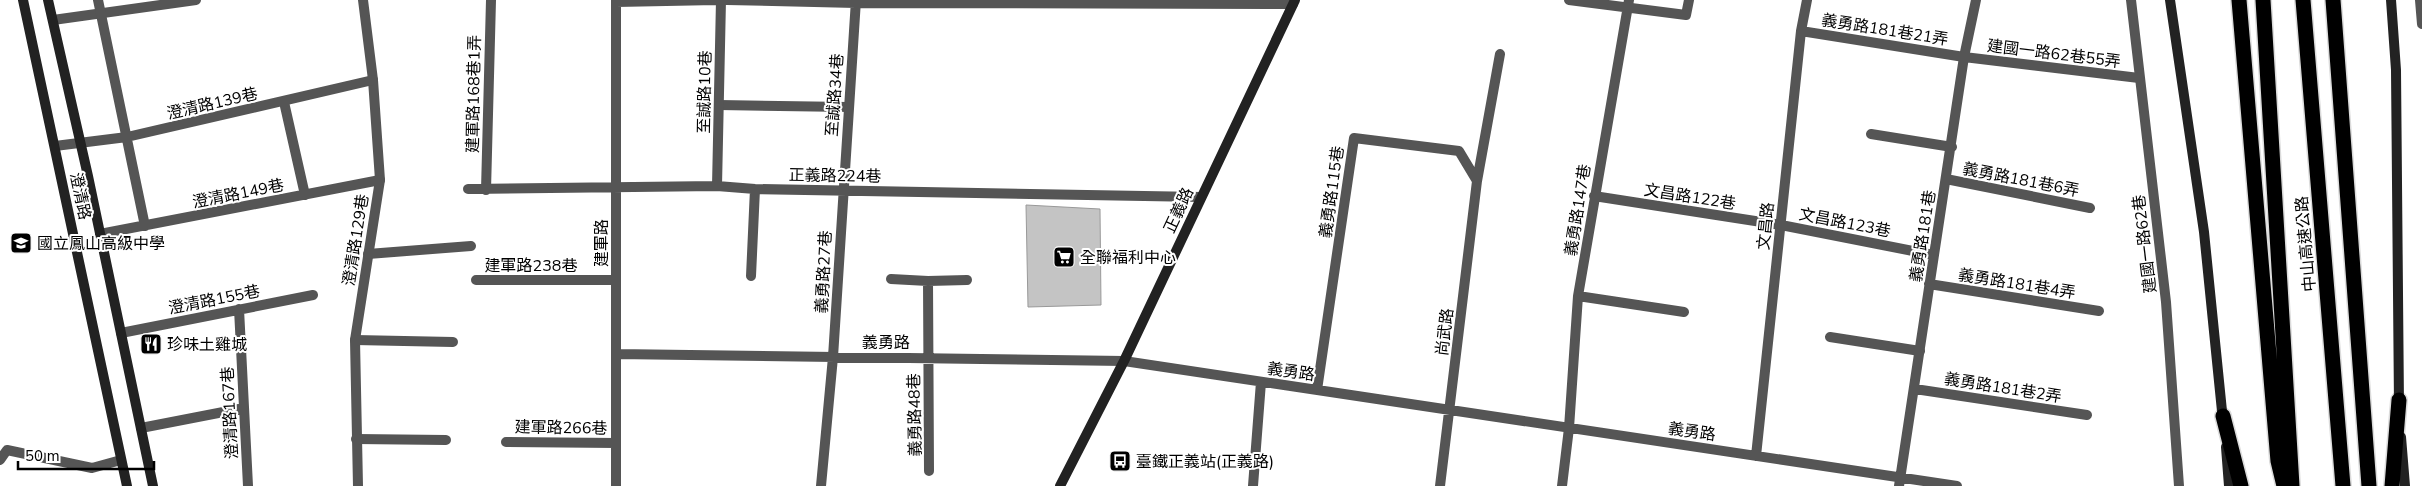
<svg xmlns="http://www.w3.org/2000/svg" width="2422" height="486" viewBox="0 0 2422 486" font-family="'Nunito Sans','Noto Sans TC',sans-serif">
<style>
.building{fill:#c4c4c4;stroke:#999}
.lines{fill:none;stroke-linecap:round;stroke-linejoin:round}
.highway-casing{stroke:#dbdbdb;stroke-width:18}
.lane{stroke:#555;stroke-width:10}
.street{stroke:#555;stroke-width:10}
.secondary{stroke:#222;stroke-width:10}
.highway{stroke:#000;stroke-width:15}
.labels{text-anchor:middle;stroke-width:4;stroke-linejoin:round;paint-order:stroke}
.street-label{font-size:16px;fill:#000;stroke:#fff}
.poi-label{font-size:16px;fill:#000;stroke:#fff;text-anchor:start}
</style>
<rect width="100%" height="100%" fill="#fff"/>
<!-- building -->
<path class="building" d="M 1026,205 L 1100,209 L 1101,305 L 1028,307 Z"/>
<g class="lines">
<!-- highway casing -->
<g class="highway-casing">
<path id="highway" d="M 2239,0 L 2278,461 L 2284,486
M 2263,0 L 2292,486
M 2303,0 L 2343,486
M 2333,0 L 2369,486
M 2223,416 L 2241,486
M 2392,486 L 2399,400"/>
</g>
<!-- lane -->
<path class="lane" d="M 2131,0 L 2166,302 L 2179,486
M 2420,0 L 2422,24
M 53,20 L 196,0
M 719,105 L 848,107
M 1830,337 L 1920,351
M 0,460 L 7,450 L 92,468 L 121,460
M 358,486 L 355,340 L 380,180 L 373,80 L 363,0"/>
<!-- street -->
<path class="street" d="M 98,0 L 145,226
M 727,0 L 856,3 L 1293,4
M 1569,0 L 1686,15 L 1689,0
M 616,2 L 716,0
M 1801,31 L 1964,57 L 2139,78
M 284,102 L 305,195
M 1871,134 L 1952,147
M 55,146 L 127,137 L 373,80
M 1946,179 L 2090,208
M 717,186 L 721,0
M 468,189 L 717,186 L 755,189 L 1201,197
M 486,190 L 491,0
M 1594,196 L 1781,225 L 1933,255
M 100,234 L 380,180
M 368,254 L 471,246
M 751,276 L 755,189
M 891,279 L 928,281 L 967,280
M 476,280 L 616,280
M 928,281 L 929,471
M 1929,284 L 2099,311
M 1578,296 L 1684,312
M 239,309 L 248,486
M 121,333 L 313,295
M 355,340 L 453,342
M 616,354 L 1124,361 L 1957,486
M 1915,389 L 2087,415
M 1317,390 L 1354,138 L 1459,151 L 1477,181
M 141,428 L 244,408
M 356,439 L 446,440
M 506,442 L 616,443
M 1756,456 L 1801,31 L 1807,0
M 616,486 L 616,0
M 821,486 L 833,357 L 856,0
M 1253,486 L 1261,382
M 1440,486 L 1477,181 L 1500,54
M 1562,486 L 1569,428 L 1578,296 L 1629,0
M 1899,486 L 1964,57 L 1976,0"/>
<!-- secondary -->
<path class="secondary" d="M 23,0 L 127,486
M 48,0 L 88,176 L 153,486
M 2170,0 L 2204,232 L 2223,421
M 2391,0 L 2396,70 L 2399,405
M 2401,437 L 2405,486
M 2226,447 L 2229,486
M 1060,486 L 1124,361 L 1295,0"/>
<!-- highway -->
<use href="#highway" class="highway"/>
</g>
<!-- icons -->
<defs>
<g id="school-square" transform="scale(1.125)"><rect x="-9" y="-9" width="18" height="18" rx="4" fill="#000" stroke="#fff"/><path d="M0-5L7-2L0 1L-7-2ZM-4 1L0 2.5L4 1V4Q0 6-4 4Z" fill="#fff"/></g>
<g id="supermarket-square" transform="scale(1.125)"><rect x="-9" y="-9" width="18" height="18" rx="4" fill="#000" stroke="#fff"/><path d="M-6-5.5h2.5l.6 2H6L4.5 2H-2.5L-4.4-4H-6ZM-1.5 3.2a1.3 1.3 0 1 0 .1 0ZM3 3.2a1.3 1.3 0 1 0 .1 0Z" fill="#fff"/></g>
<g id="restaurant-square" transform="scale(1.125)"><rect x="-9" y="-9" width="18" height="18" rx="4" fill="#000" stroke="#fff"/><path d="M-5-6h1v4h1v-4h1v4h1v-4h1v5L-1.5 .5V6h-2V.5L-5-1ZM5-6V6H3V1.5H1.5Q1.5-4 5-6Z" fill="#fff"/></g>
<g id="bus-square" transform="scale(1.125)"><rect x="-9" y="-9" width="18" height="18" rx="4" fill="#000" stroke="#fff"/><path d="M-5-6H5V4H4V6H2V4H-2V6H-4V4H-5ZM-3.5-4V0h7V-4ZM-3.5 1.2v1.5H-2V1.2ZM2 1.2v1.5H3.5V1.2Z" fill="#fff"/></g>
</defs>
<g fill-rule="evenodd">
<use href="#school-square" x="21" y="243"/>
<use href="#supermarket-square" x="1064" y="257"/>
<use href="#restaurant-square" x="151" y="344"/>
<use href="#bus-square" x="1120" y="461"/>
</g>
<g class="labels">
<!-- street labels -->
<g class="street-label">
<text transform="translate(1885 29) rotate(9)" y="6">義勇路181巷21弄</text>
<text transform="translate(2054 53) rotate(7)" y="6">建國一路62巷55弄</text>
<text transform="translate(704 92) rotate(-89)" y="6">至誠路10巷</text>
<text transform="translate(473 94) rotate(-89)" y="6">建軍路168巷1弄</text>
<text transform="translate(834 95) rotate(-86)" y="6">至誠路34巷</text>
<text transform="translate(212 103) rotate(-13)" y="6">澄清路139巷</text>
<text transform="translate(835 175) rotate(1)" y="6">正義路224巷</text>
<text transform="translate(2021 179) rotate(11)" y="6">義勇路181巷6弄</text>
<text transform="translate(1331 192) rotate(-82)" y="6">義勇路115巷</text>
<text transform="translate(238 193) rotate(-11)" y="6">澄清路149巷</text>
<text transform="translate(81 196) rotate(78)" y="6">澄清路</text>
<text transform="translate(1690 196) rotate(9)" y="6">文昌路122巷</text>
<text transform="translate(1178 210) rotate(-65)" y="6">正義路</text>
<text transform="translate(1577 210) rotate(-81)" y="6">義勇路147巷</text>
<text transform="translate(1845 222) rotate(11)" y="6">文昌路123巷</text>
<text transform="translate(1765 226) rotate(-84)" y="6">文昌路</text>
<text transform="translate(1922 236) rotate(-81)" y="6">義勇路181巷</text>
<text transform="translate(355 240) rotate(-81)" y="6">澄清路129巷</text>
<text transform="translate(601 243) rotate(-90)" y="6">建軍路</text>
<text transform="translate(2144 244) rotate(-97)" y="6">建國一路62巷</text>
<text transform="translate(2305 244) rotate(-95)" y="6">中山高速公路</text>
<text x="531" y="271">建軍路238巷</text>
<text transform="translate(823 272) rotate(-87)" y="6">義勇路27巷</text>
<text transform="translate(2017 283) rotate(9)" y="6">義勇路181巷4弄</text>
<text transform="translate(214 299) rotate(-11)" y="6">澄清路155巷</text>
<text transform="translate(1444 332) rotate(-83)" y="6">尚武路</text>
<text x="886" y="348">義勇路</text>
<text transform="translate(1291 371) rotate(8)" y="6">義勇路</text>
<text transform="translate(2003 387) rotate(9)" y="6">義勇路181巷2弄</text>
<text transform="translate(229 413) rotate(-93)" y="6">澄清路167巷</text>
<text transform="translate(914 415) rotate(-91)" y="6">義勇路48巷</text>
<text transform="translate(561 427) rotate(1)" y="6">建軍路266巷</text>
<text transform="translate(1692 431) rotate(8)" y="6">義勇路</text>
</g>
<!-- poi labels -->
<g class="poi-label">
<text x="37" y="249">國立鳳山高級中學</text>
<text x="1080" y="263">全聯福利中心</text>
<text x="167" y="350">珍味土雞城</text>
<text x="1136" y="467">臺鐵正義站(正義路)</text>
</g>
</g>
<!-- scale -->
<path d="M18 461v8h136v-8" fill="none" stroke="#000000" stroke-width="2.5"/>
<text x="25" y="461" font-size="15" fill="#000000" stroke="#ffffff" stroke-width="4" paint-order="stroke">50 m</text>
</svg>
